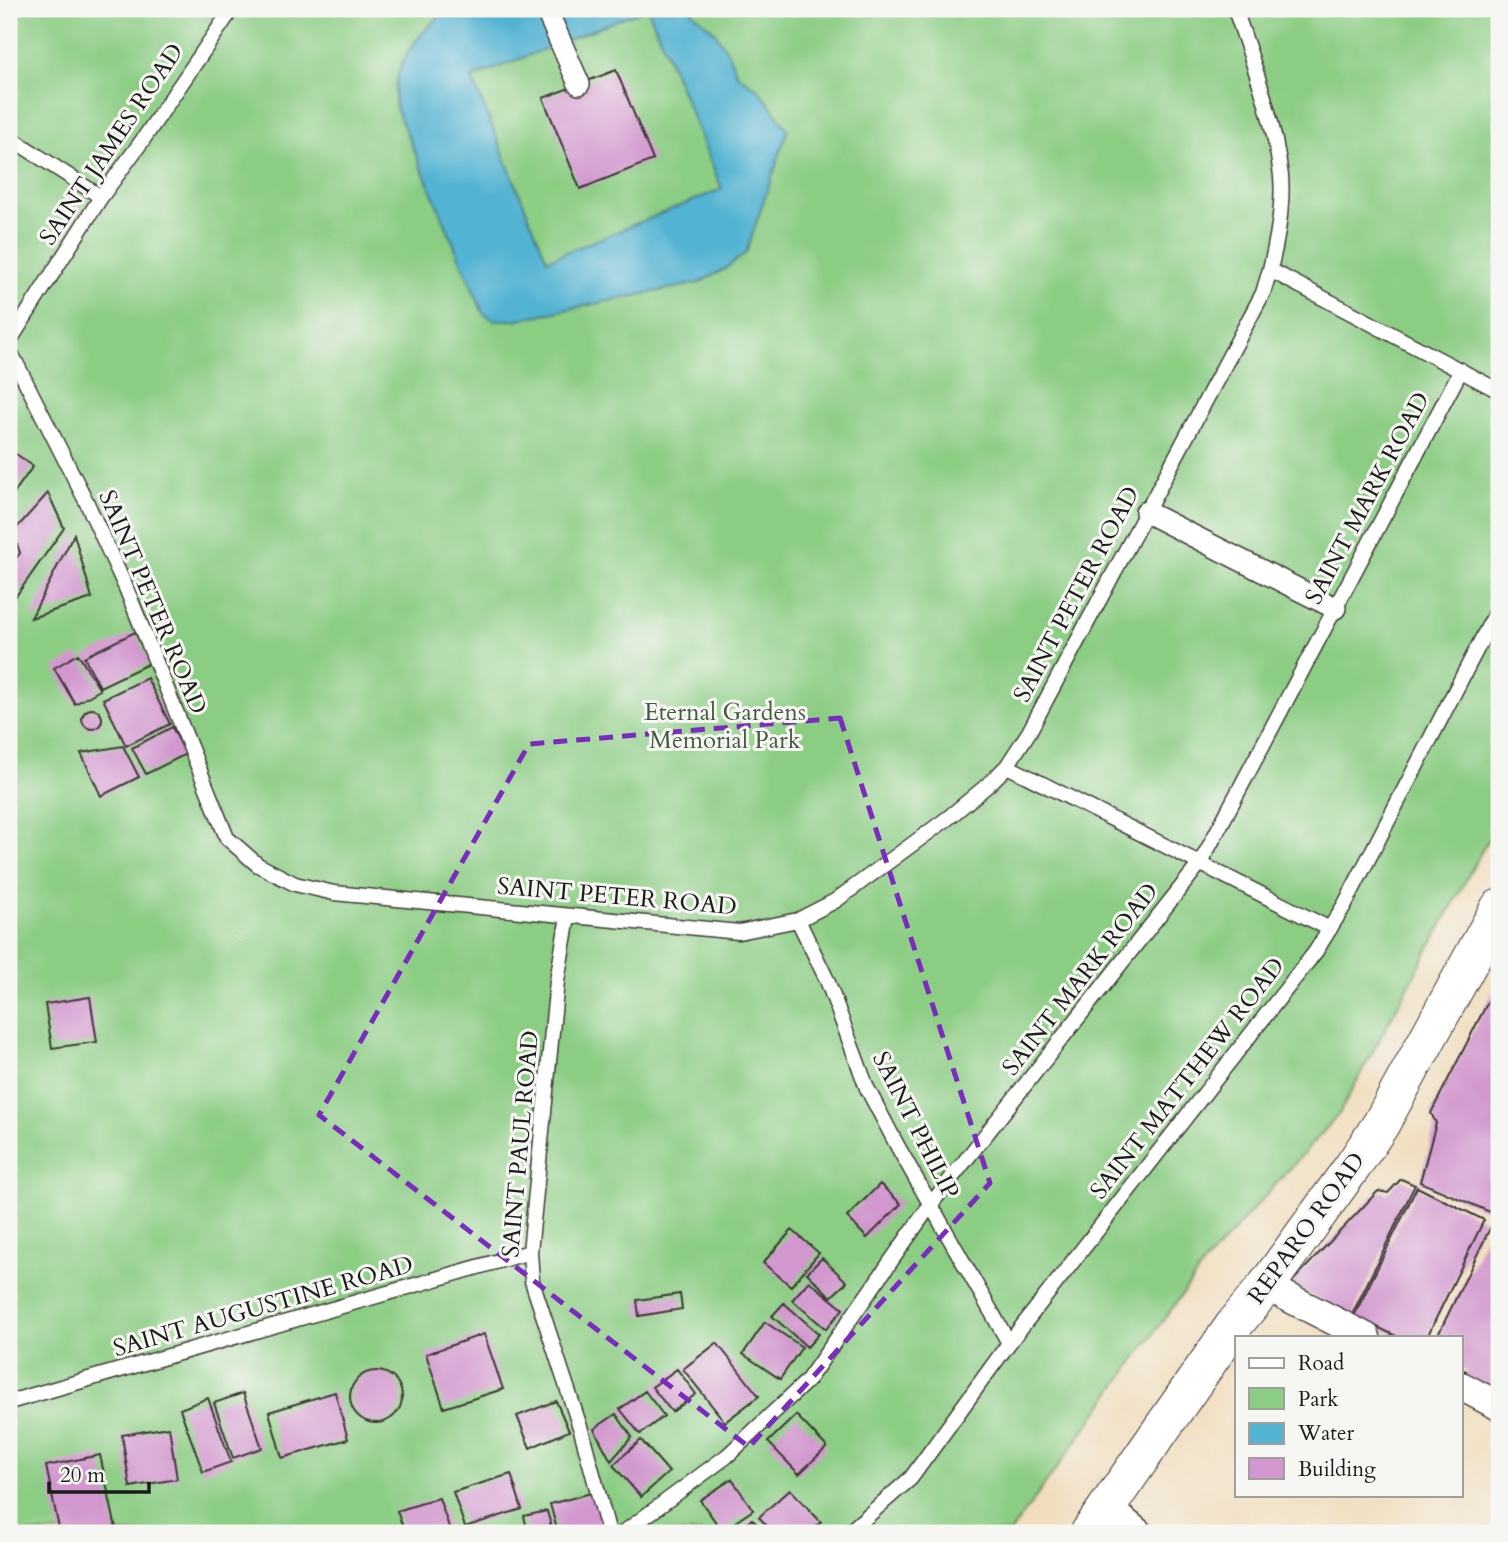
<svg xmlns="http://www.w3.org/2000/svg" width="1508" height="1542" viewBox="0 0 1508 1542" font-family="Cardo,serif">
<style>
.green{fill:#8ccd84;stroke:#547450;stroke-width:2}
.water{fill:#53b3d2;stroke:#386877;stroke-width:2}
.building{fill:#d297ce}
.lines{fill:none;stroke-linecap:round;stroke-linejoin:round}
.service-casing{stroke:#3c3934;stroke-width:17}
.pedestrian-casing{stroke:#3c3934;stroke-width:24}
.minor-casing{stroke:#3c3934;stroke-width:31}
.tertiary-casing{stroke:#3c3934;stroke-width:39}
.service{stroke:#fff;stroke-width:14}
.pedestrian{stroke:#fff;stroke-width:21}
.minor{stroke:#fff;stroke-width:28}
.tertiary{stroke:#fff;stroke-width:37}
.marked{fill:none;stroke:#7b2cbf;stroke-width:5;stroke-dasharray:14 9;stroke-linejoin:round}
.labels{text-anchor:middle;stroke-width:6;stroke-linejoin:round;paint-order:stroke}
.street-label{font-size:24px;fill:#1c1c1c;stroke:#f6f6f2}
.park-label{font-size:24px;fill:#435a40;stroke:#f6f6f2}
</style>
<rect width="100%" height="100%" fill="#f6f6f2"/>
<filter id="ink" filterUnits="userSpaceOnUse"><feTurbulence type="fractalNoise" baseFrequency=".0143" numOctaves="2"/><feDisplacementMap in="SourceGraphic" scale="14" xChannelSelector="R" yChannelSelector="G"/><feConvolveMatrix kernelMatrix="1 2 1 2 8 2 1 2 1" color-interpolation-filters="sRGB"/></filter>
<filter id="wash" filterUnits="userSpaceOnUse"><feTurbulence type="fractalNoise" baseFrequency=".00686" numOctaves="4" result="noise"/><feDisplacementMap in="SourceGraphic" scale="28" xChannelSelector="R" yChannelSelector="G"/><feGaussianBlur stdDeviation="1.57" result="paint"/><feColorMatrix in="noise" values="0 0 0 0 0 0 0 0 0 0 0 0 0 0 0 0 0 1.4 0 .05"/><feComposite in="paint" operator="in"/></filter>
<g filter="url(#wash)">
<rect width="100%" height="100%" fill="#f1ddbd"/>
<!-- green -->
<path class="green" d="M 9,9 L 1499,9 L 1499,819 L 1339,1114 L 1204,1264 L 1010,1533 L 9,1533 Z"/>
<!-- water -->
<path class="water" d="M 448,9 L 645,9 L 472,78 L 547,260 L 722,189 L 648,9 L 689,9 L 713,30 L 726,49 L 737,74 L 759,90 L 788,130 L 746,253 L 725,269 L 699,283 L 514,320 L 494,320 L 483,313 L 396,108 C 389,66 418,34 448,9 Z"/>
<g id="blocks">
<!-- building -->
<path class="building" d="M 616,70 L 653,160 L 580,189 L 543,98 Z
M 9,449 L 33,466 L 9,500 Z
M 48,493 L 64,528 L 16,596 L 9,581 L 9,568 L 20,553 L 13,532 Z
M 74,534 L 92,598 L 31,618 Z
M 135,632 L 150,663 L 100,687 L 84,657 Z
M 78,654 L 100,690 L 75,704 L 54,668 Z
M 147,678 L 170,724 L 126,746 L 103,699 Z
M82 719a10 10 0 1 1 20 0a10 10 0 1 1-20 0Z
M 172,727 L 186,754 L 146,774 L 132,748 Z
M 123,746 L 139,777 L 101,796 L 81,753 Z
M 1499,980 L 1499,1216 L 1420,1182 L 1436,1123 L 1431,1113 Z
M 90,997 L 97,1042 L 52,1048 L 45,1004 Z
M 1401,1179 L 1415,1185 L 1352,1315 L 1289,1285 L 1378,1191 L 1388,1193 Z
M 880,1184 L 901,1204 L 867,1238 L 847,1217 Z
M 1417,1187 L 1484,1220 L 1427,1337 L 1398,1337 L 1354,1316 Z
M 1495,1218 L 1499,1220 L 1499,1393 L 1464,1376 L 1466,1371 L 1461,1369 L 1461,1337 L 1437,1337 Z
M 792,1230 L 819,1253 L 791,1286 L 763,1263 Z
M 822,1258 L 847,1282 L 831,1297 L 807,1273 Z
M 809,1281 L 843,1309 L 826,1329 L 792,1300 Z
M 680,1294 L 682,1309 L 639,1316 L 637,1300 Z
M 784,1303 L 819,1334 L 807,1347 L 772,1316 Z
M 765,1322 L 802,1347 L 780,1379 L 743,1354 Z
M 484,1334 L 503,1389 L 444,1408 L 426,1354 Z
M 717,1343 L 759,1396 L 725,1422 L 683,1369 Z
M 677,1369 L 696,1394 L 672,1412 L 652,1387 Z
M350 1397a26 26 0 1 1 52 0a26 26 0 1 1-52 0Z
M 645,1391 L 664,1416 L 640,1434 L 620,1409 Z
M 335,1392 L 348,1439 L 282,1458 L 269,1412 Z
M 243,1393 L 262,1448 L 233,1458 L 214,1403 Z
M 208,1398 L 231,1462 L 203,1472 L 180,1409 Z
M 556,1401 L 569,1431 L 530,1448 L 517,1416 Z
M 616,1414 L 632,1437 L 611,1461 L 594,1429 Z
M 796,1415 L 827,1447 L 799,1474 L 768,1442 Z
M 169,1427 L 177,1479 L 130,1487 L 122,1435 Z
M 641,1440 L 669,1472 L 641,1497 L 613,1465 Z
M 100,1455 L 117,1533 L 60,1533 L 46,1466 Z
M 9,1466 L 12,1466 L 17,1514 L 9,1515 Z
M 511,1474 L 522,1509 L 465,1527 L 453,1492 Z
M 732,1479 L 753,1510 L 722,1531 L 700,1500 Z
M 790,1489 L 821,1522 L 809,1533 L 773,1533 L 759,1517 Z
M 595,1492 L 607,1533 L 558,1533 L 550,1504 Z
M 439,1498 L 451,1533 L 405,1533 L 397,1511 Z
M 547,1511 L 553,1533 L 528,1533 L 524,1516 Z
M 752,1519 L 765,1533 L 736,1533 Z"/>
</g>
</g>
<g filter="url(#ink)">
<use href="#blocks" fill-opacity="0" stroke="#3c3934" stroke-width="2"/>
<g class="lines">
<!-- service casing -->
<g class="service-casing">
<path id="service" d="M 9,137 L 101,197
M 1270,270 L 1499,391
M 9,342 L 101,197 L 142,141 L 232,9
M 9,349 L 86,501 L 126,588 L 227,838 L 258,865 L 295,884 L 334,893 L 739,932 L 798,920 L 835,901 L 948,818 L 989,784 L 1007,766 L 1029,732 L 1263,293 C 1274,260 1284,211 1281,176 C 1274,118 1253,63 1235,9
M 1007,766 L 1330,929
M 568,916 L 557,981 L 530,1252 L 532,1281 L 581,1430 L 609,1533
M 798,920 L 827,980 L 867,1088 L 898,1147 L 1009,1343
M 9,1402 L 530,1252
M 623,1533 L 727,1456 L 807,1381 L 931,1204 L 1201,862 L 1461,370
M 848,1533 L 911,1478 L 1009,1343 L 1316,951 L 1345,904 L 1499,606"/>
</g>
<!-- pedestrian casing -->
<g class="pedestrian-casing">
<path id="pedestrian" d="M 546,9 L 579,84
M 1146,512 L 1335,608"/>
</g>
<!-- minor casing -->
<g class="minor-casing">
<path id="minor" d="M 1266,1286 L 1366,1337
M 1461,1386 L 1499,1406
M 1108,1508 L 1138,1533"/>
</g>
<!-- tertiary casing -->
<g class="tertiary-casing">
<path id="tertiary" d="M 1089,1533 L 1234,1325 L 1266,1286 L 1353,1166 L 1381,1124 L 1499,908"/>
</g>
<!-- service -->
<use href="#service" class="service"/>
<!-- pedestrian -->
<use href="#pedestrian" class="pedestrian"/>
<!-- minor -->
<use href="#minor" class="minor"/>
<!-- tertiary -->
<use href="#tertiary" class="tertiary"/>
</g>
</g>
<!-- marked area -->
<path class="marked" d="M 840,718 L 990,1183 L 749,1447 L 319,1115 L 529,744 Z"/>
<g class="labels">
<!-- street labels -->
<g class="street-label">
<text transform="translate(111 144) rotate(-56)" y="8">SAINT JAMES ROAD</text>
<text transform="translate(1367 498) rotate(-62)" y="8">SAINT MARK ROAD</text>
<text transform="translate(1076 594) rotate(-62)" y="8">SAINT PETER ROAD</text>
<text transform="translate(153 602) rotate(67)" y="8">SAINT PETER ROAD</text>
<text transform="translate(617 896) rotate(5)" y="8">SAINT PETER ROAD</text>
<text transform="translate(1080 979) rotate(-52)" y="8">SAINT MARK ROAD</text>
<text transform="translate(1187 1078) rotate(-52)" y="8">SAINT MATTHEW ROAD</text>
<text transform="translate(916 1125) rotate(63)" y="8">SAINT PHILIP</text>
<text transform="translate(520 1144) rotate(-85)" y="8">SAINT PAUL ROAD</text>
<text transform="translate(1306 1228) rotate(-54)" y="8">REPARO ROAD</text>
<text transform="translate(263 1306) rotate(-16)" y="8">SAINT AUGUSTINE ROAD</text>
</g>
<!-- park labels -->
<g class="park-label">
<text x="725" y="720">Eternal Gardens<tspan x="725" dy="28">Memorial Park</tspan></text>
</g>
</g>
<!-- margin -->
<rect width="1508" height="1542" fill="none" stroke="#f6f6f2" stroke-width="35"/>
<!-- legend -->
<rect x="1235" y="1336" width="228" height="161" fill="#f6f6f2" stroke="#9f9f9c" stroke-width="2"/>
<rect x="1249" y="1358" width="35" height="10" fill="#ffffff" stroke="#9f9f9c" stroke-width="2"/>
<text x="1298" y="1370" font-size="21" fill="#1c1c1c">Road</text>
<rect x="1249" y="1388" width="35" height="21" fill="#8ccd84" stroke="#9f9f9c" stroke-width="2"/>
<text x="1298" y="1406" font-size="21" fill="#1c1c1c">Park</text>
<rect x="1249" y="1423" width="35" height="21" fill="#53b3d2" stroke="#9f9f9c" stroke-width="2"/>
<text x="1298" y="1440" font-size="21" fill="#1c1c1c">Water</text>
<rect x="1249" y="1458" width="35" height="21" fill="#d297ce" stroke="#9f9f9c" stroke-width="2"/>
<text x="1298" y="1476" font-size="21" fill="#1c1c1c">Building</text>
<!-- scale -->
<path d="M49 1482v10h100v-10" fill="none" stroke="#1c1c1c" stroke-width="3.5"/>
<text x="60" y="1482" font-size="21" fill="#1c1c1c" stroke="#f6f6f2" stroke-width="5" paint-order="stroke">20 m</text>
</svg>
